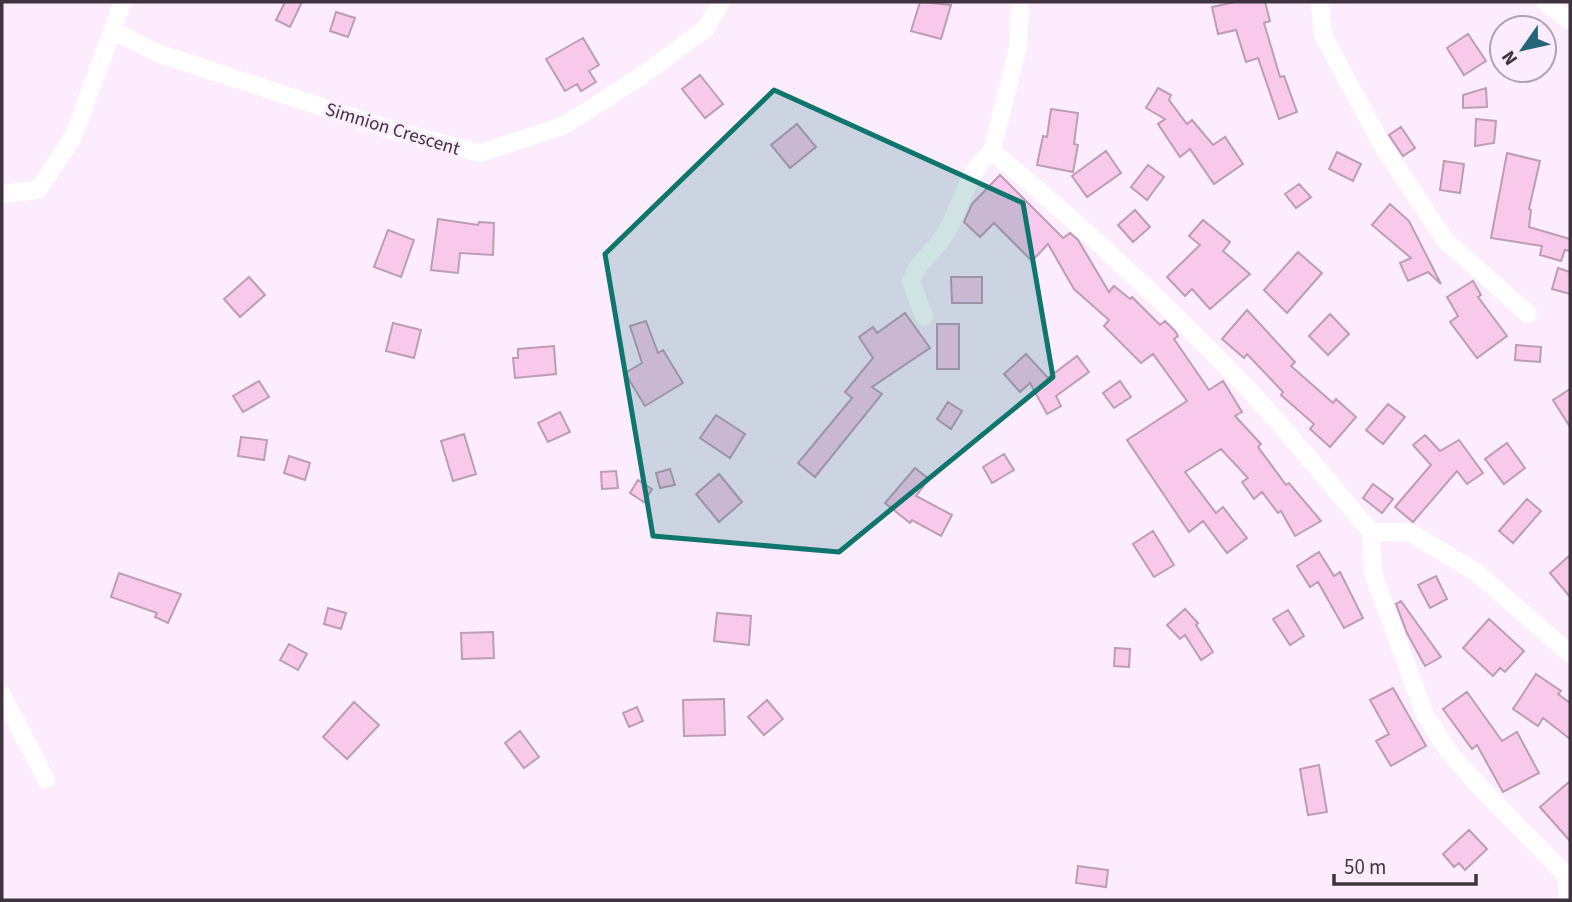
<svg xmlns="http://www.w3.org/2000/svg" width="1572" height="902" viewBox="0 0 1572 902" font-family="'Source Sans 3',sans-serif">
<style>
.building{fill:#f9c9eb;stroke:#bd9db3;stroke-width:2}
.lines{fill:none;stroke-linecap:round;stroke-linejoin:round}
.minor{stroke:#fff;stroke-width:18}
.marked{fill:#0f766e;fill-opacity:0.2;stroke:#0f766e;stroke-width:5;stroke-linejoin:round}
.labels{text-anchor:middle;stroke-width:5;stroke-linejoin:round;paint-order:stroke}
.street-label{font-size:19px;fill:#3e333f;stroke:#fcecfe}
</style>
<rect width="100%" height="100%" fill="#fcecfe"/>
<!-- building -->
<path class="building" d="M 285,2 L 302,2 L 290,27 L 276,20 Z
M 920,2 L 951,5 L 941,39 L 911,31 Z
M 1235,2 L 1265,2 L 1270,21 L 1264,23 L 1280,77 L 1284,76 L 1297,112 L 1279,119 L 1258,58 L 1246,62 L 1236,30 L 1218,34 L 1212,7 Z
M 336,12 L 355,18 L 348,37 L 330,31 Z
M 1468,34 L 1486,61 L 1464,75 L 1447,48 Z
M 583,38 L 599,65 L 589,71 L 596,82 L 581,91 L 577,84 L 565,91 L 546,59 Z
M 700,75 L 723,104 L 705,118 L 682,89 Z
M 1158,88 L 1171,95 L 1169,100 L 1187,124 L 1192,120 L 1213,145 L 1225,137 L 1243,164 L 1214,184 L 1190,149 L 1180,157 L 1158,124 L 1165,119 L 1146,108 Z
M 1486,88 L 1487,107 L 1463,108 L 1463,95 Z
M 1051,109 L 1078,113 L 1074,144 L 1078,145 L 1073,172 L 1037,165 L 1043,136 L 1047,137 Z
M 1476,119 L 1496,121 L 1494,143 L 1475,146 Z
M 797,124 L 816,147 L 790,168 L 771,145 Z
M 1401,127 L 1415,148 L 1403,156 L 1389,135 Z
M 1106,151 L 1121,173 L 1087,197 L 1072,176 Z
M 1337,152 L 1361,164 L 1353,181 L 1329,169 Z
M 1507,153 L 1540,161 L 1529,209 L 1531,210 L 1529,227 L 1570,239 L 1570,251 L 1565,250 L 1561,261 L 1540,255 L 1542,246 L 1491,238 Z
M 1444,161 L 1464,164 L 1460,193 L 1440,190 Z
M 1148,165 L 1164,177 L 1147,200 L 1131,187 Z
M 1000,175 L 1063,238 L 1070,233 L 1078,240 L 1109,292 L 1114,286 L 1130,299 L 1132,297 L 1160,325 L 1165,321 L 1175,331 L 1178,336 L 1174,339 L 1209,390 L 1223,381 L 1242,412 L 1235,416 L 1261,444 L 1258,447 L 1286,485 L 1289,483 L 1321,521 L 1295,536 L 1281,511 L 1278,513 L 1262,492 L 1254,499 L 1242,482 L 1248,478 L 1221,449 L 1185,472 L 1216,513 L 1223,507 L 1247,538 L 1227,553 L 1203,521 L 1189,532 L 1127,440 L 1187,401 L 1153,354 L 1141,363 L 1104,326 L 1109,320 L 1074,289 L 1048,244 L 1032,261 L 994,223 L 980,237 L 964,222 L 972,204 Z
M 1299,184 L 1311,197 L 1296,208 L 1285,194 Z
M 1390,204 L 1409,221 L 1441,284 L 1428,272 L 1408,281 L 1400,263 L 1411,258 L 1372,225 Z
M 1135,210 L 1150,227 L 1133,242 L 1118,225 Z
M 438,219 L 478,225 L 479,222 L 494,223 L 493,255 L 460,253 L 458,273 L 431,270 Z
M 1203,220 L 1230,242 L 1223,251 L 1250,274 L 1210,309 L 1192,289 L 1185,296 L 1167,277 L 1200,245 L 1189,236 Z
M 388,230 L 414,240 L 401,277 L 374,267 Z
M 1298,252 L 1322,273 L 1287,313 L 1264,290 Z
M 1558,268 L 1570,272 L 1570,294 L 1552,289 Z
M 249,277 L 265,295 L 240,317 L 224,299 Z
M 951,277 L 982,277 L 982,303 L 952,303 Z
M 1473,281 L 1481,295 L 1478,297 L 1507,336 L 1477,358 L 1450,322 L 1458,316 L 1447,297 Z
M 1247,310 L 1295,362 L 1291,366 L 1333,403 L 1336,399 L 1356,417 L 1330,447 L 1310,429 L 1314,424 L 1281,395 L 1283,392 L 1247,354 L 1244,358 L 1222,339 Z
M 905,313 L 930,348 L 872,387 L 882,394 L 815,477 L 798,463 L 852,398 L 845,392 L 873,358 L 859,337 L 873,327 L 877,333 Z
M 1330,314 L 1349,334 L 1328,355 L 1309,336 Z
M 646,321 L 658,353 L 663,350 L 683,383 L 645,406 L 625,373 L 642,363 L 630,326 Z
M 393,323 L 421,330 L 414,358 L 386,351 Z
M 937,324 L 959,324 L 959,369 L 937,369 Z
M 1516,345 L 1541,347 L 1540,362 L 1515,360 Z
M 554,346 L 556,374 L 515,378 L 513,358 L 518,358 L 518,349 Z
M 1026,354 L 1048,378 L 1077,356 L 1089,372 L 1056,396 L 1061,406 L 1047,414 L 1030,383 L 1020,392 L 1004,374 Z
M 259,381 L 269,397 L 243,412 L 233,396 Z
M 1120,381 L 1131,397 L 1114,408 L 1103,393 Z
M 1570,389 L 1570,427 L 1553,400 Z
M 948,402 L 962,411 L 951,429 L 937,419 Z
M 1388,404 L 1405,417 L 1383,444 L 1366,430 Z
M 560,412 L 570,432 L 548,442 L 538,423 Z
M 716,415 L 745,434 L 730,458 L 700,438 Z
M 464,434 L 476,474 L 453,481 L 441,441 Z
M 1425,435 L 1440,451 L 1459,440 L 1483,473 L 1467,484 L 1457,471 L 1413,522 L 1395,507 L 1431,465 L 1413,445 Z
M 241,437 L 267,440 L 264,460 L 238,456 Z
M 1507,443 L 1525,468 L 1504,484 L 1485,459 Z
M 1004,454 L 1014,470 L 992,483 L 983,467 Z
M 289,456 L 310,463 L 305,480 L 284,473 Z
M 915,468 L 929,479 L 916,496 L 952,515 L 941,536 L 912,520 L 910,523 L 885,503 Z
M 670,469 L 675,485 L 660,488 L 656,473 Z
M 616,471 L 618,488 L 602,489 L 601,472 Z
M 719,474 L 742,502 L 719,522 L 696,494 Z
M 638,480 L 652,489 L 644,502 L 630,493 Z
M 1373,484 L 1393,499 L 1382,513 L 1363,498 Z
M 1527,499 L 1541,511 L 1513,543 L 1499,531 Z
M 1153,531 L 1174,565 L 1154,577 L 1133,544 Z
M 1319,552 L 1334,576 L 1340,572 L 1363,618 L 1344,628 L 1318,582 L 1310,587 L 1297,566 Z
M 1570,555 L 1570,597 L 1550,573 Z
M 119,573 L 181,594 L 168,623 L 155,617 L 157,613 L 111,597 Z
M 1436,576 L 1447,599 L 1430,608 L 1418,585 Z
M 1401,601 L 1441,657 L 1425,666 L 1407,633 L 1396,604 Z
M 328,608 L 346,613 L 341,629 L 324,624 Z
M 1185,609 L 1198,623 L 1196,625 L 1213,652 L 1201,660 L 1185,635 L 1180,639 L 1167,625 Z
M 1288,610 L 1304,636 L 1290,645 L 1273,619 Z
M 717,613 L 751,616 L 749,645 L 714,641 Z
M 1489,619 L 1524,651 L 1505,672 L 1500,668 L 1493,676 L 1463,648 Z
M 493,632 L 494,658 L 462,659 L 461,633 Z
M 289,644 L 307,654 L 298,670 L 280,660 Z
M 1115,648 L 1130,649 L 1129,667 L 1114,666 Z
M 1536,674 L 1561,691 L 1558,694 L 1570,703 L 1570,739 L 1543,718 L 1538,726 L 1513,709 Z
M 1393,688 L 1426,746 L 1391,766 L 1376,741 L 1389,734 L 1370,700 Z
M 1467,692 L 1502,741 L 1517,732 L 1539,773 L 1503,792 L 1477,745 L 1472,749 L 1443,709 Z
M 724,699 L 725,735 L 684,736 L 683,700 Z
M 767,700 L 783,719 L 764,735 L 748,717 Z
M 354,702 L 379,725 L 347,759 L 323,737 Z
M 637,707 L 643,721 L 629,727 L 623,713 Z
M 520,731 L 539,757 L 524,768 L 505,743 Z
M 1319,765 L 1327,812 L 1308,815 L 1300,769 Z
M 1570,781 L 1570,841 L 1540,807 Z
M 1469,830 L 1487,849 L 1465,870 L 1459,863 L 1454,867 L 1443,854 Z
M 1078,866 L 1108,870 L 1106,887 L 1076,883 Z"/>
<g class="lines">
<!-- minor -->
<path class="minor" d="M 1020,2 L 1018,47 L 992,151 C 1081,225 1166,303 1246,387 C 1290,433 1330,484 1371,532 L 1409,532 L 1476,572 L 1570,654
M 1320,2 L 1323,35 L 1382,145 L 1445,240 L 1528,314
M 1545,2 L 1570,21
M 112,30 L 157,53 L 395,131 L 480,153 L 563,126 L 640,77 L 706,28 L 721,2
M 2,194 L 38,190 L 73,137 L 123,2
M 924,316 L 911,282 C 921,256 931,256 943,237 C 962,209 965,173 992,151
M 1371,532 L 1373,573 L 1425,715 L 1449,752 L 1477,784 L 1566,875 L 1568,900
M 2,695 L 46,779"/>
</g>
<!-- marked area -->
<path class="marked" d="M 774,90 L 1023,203 L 1053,377 L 839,552 L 653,536 L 605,254 Z"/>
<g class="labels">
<!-- street labels -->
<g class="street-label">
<text transform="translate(393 128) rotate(17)" y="7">Simnion Crescent</text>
</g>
</g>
<!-- border -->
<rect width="1572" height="902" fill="none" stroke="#3e333f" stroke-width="7"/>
<!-- north arrow -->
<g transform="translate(1523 49) rotate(236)"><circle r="33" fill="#fcecfe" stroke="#b0a2b2" stroke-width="2"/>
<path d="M0-5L12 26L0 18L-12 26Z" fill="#226678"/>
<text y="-10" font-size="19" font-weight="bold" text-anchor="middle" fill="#3e333f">N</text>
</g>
<!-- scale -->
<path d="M1334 874v10h142v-10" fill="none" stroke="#3e333f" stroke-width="3.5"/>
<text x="1344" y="874" font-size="21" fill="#3e333f" stroke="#fcecfe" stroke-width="5" paint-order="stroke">50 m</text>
</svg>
